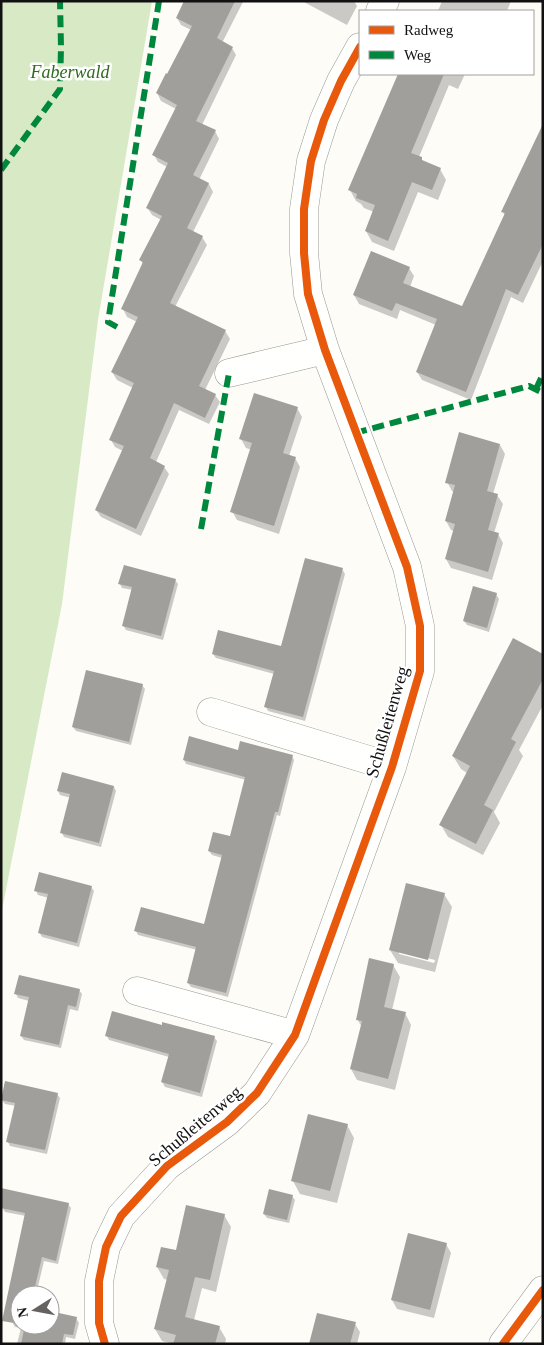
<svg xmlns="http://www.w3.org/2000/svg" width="544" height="1345" viewBox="0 0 544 1345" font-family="'Times New Roman',serif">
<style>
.forest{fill:#d8eac5}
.shadow{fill:#0003;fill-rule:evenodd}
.building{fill:#a19f9c}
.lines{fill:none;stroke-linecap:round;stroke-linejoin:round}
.minor-casing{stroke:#979795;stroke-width:29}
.minor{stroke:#fffffe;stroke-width:28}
.quiet{stroke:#00873e;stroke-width:6;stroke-dasharray:12 6;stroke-linecap:butt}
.cycleway-casing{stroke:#fff;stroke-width:11}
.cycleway{stroke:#e8590c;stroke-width:8}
.labels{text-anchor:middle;stroke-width:5;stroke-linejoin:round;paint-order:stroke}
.park-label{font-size:18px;font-style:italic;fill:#2f6b1f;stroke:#fff}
.street-label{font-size:18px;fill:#111;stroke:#fff}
</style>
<rect width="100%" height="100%" fill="#fdfcf7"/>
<!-- forest -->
<path class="forest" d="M 1,1 L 152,1 L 98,320 L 62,604 L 1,915 Z"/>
<!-- shadow -->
<path class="shadow" d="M 185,1 L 243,2 L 222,43 L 232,48 L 236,55 L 202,125 L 215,131 L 219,139 L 199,180 L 209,184 L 213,192 L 193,232 L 202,237 L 207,245 L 175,307 L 225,331 L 230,339 L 205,390 L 215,395 L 220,402 L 209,424 L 179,410 L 156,462 L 164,467 L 169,474 L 141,536 L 101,517 L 96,510 L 123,451 L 115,447 L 111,440 L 133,388 L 117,380 L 112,372 L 137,322 L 127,317 L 123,309 L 143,265 L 141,260 L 161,220 L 152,215 L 147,207 L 167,167 L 158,162 L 154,155 L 176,109 L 161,101 L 157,93 L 191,30 L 181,25 L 177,18 Z
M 302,1 L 354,1 L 357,6 L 347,25 Z
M 442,1 L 511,1 L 507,11 L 438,11 Z
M 399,74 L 465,74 L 458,89 L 449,85 L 419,157 L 424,162 L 440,169 L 446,180 L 438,200 L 418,192 L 394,251 L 372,242 L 366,231 L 374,212 L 364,208 L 361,204 L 356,201 L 350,190 Z
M 543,124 L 543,261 L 523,303 L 511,297 L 471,400 L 422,380 L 417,372 L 436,325 L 400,310 L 397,319 L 359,304 L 354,295 L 409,268 L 414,276 L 410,287 L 463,308 L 505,216 L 503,212 Z
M 297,408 L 302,417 L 289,456 L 295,458 L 300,467 L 279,534 L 237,520 L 232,511 L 252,450 L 246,448 L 241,439 Z
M 500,445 L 505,454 L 493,494 L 497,495 L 503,504 L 494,533 L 498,534 L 503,543 L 492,580 L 451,568 L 446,559 L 454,531 L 451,530 L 446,521 L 454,492 L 452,491 L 447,482 Z
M 342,569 L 345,574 L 305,721 L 268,711 L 266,707 L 274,674 L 216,658 L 213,654 L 282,647 Z
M 175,580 L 178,584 L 163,640 L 126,630 L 123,625 L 133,590 L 122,588 L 120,584 Z
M 496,594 L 499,599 L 489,632 L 467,625 L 464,621 Z
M 543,655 L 543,705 L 519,750 L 523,756 L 494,812 L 500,823 L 483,855 L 448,837 L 441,825 L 467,773 L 461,769 L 453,756 Z
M 142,685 L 145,689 L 131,745 L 76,731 L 73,727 Z
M 239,751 L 292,756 L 294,760 L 280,816 L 277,815 L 228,997 L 191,987 L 188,983 L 197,950 L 138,935 L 136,931 L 204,926 L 222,858 L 212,855 L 209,851 L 231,838 L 246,780 L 186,764 L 184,760 Z
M 114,787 L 116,791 L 101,847 L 64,837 L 62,833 L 71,798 L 60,795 L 58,791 Z
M 91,887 L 94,891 L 79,947 L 42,937 L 39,932 L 49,898 L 38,895 L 36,891 Z
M 444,894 L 452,907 L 435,972 L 398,963 L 390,950 ZM 399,951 L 435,960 L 434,963 L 399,954 Z
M 393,965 L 400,977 L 392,1010 L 405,1013 L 411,1025 L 395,1090 L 357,1080 L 351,1069 L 362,1027 L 357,1019 Z
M 79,990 L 82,994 L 78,1011 L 70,1009 L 61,1048 L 24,1040 L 21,1036 L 29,1001 L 18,998 L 16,994 Z
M 162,1026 L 214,1037 L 217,1041 L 202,1097 L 165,1087 L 162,1082 L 169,1057 L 109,1040 L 107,1036 Z
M 57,1094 L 60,1098 L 47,1154 L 10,1146 L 8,1142 L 16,1106 L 5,1104 L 2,1100 Z
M 347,1125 L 354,1138 L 337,1203 L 300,1194 L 293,1181 Z
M 292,1196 L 295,1200 L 289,1223 L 267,1218 L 264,1214 Z
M 68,1204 L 71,1208 L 58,1264 L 44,1261 L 36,1295 L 20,1295 L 20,1300 L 9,1294 L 26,1216 L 5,1212 L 2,1207 Z
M 224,1215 L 231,1227 L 216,1292 L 202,1288 L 194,1320 L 219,1327 L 226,1339 L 225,1344 L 174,1344 L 162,1341 L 155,1329 L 168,1280 L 164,1279 L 157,1267 Z
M 446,1244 L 451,1253 L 434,1318 L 397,1309 L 392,1300 Z
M 20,1306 L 20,1325 L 50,1325 L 50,1312 L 76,1318 L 79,1323 L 75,1339 L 66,1337 L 65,1344 L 17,1344 L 21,1328 L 15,1327 L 12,1322 Z
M 355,1324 L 360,1332 L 357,1344 L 310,1344 Z"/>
<!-- building -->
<path class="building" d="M 184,1 L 235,1 L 217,38 L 233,47 L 196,121 L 216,130 L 193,175 L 209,183 L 187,228 L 203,236 L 170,303 L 226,330 L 199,386 L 216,394 L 205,418 L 174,403 L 150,458 L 165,466 L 136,529 L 95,510 L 124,446 L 109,440 L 134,383 L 111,372 L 138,317 L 121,309 L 143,262 L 139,260 L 162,216 L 146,208 L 168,163 L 152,155 L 177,105 L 156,93 L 166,73 L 167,74 L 192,26 L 176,18 Z
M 398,74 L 444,74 L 411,153 L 422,157 L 422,160 L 441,168 L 432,190 L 412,182 L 388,241 L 365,231 L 375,205 L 356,198 L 357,194 L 348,190 Z
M 543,124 L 543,244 L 518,295 L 506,289 L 466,392 L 416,372 L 437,319 L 396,303 L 392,311 L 353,295 L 371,251 L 410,267 L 403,283 L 462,306 L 505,213 L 501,212 Z
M 254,393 L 298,407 L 283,453 L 296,457 L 274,526 L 230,512 L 252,443 L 239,439 Z
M 459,432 L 500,444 L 487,491 L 498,494 L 488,530 L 499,533 L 488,572 L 445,559 L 455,524 L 445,521 L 455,485 L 445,483 Z
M 305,558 L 343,568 L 303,717 L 264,707 L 274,671 L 212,654 L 218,630 L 281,646 Z
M 124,565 L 176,579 L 161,636 L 122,626 L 132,587 L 118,584 Z
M 473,586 L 497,593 L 487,628 L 463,621 Z
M 513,638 L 543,654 L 543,679 L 511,739 L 516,742 L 484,805 L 493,810 L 476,844 L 439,825 L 470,766 L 452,756 Z
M 86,670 L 143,684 L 129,742 L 72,727 Z
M 189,736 L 238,750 L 240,741 L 293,755 L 278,812 L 275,812 L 226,993 L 187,983 L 196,947 L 134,931 L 141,907 L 204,924 L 222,855 L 208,851 L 213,832 L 230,836 L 245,777 L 183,760 Z
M 62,772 L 114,786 L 99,843 L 60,833 L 70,794 L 57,791 Z
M 39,872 L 92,886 L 77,943 L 38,933 L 48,894 L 34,891 Z
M 406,883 L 445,893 L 428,960 L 389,950 Z
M 369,958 L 394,964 L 384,1007 L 406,1012 L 388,1079 L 350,1069 L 362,1021 L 356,1020 Z
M 19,975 L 80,989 L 76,1007 L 68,1005 L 59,1045 L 20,1036 L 29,997 L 14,994 Z
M 112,1011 L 162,1025 L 162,1022 L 215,1036 L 200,1093 L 161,1082 L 169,1054 L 105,1036 Z
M 5,1081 L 58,1093 L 45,1150 L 6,1142 L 15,1103 L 1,1100 Z
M 308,1114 L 348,1124 L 330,1191 L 291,1181 Z
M 1,1188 L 69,1203 L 56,1261 L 42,1257 L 33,1295 L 20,1295 L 20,1324 L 2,1321 L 25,1213 L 1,1208 Z
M 269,1189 L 293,1195 L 287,1220 L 263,1214 Z
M 186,1205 L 225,1214 L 210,1280 L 195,1277 L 185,1317 L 220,1326 L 215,1344 L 173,1344 L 176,1335 L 154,1329 L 169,1270 L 156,1267 L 161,1247 L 176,1250 Z
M 408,1233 L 447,1243 L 430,1310 L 391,1300 Z
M 50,1311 L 77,1317 L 73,1335 L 64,1334 L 62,1344 L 21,1344 L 25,1325 L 23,1325 L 50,1325 Z
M 317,1313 L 356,1322 L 350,1344 L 309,1344 Z"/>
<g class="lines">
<!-- minor casing -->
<g class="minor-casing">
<path id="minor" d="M 380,11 L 385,1
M 229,373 L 325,350
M 211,712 L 392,767
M 137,991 L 295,1035
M 105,1344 L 99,1323 L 99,1281 L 106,1247 L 121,1216 L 167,1166 L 227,1122 L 257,1093 L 295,1035 L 392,767 L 420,671 L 420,626 L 407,567 L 325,350 L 308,294 L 304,253 L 304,209 L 311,161 L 324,120 L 341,81 L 360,47
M 503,1344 L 543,1290"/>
</g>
<!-- minor -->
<use href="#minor" class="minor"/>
<!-- quiet -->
<path class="quiet" d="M 1,170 L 60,89 L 61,47 L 60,1
M 117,327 L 108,322 L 159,1
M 536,389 L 543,374
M 355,433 L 529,386 L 543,393
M 201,529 L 229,373"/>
<!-- cycleway casing -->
<g class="cycleway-casing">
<path id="cycleway" d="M 105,1344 L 99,1323 L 99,1281 L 106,1247 L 121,1216 L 167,1166 L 227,1122 L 257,1093 L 295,1035 L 392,767 L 420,671 L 420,626 L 407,567 L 325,350 L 308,294 L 304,253 L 304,209 L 311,161 L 324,120 L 341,81 L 360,47
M 503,1344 L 543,1290"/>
</g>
<!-- cycleway -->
<use href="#cycleway" class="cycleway"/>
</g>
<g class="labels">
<!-- park labels -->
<g class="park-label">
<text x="70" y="78">Faberwald</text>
</g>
<!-- street labels -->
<g class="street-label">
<text transform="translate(387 722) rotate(-74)" y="6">Schußleitenweg</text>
<text transform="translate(195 1126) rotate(-40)" y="6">Schußleitenweg</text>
</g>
</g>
<!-- border -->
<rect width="544" height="1345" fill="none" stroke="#111111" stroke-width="5"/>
<!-- legend -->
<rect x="359" y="10" width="175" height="65" fill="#ffffff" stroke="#a0a0a0"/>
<rect x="369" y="26" width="25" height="8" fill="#e8590c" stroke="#a0a0a0"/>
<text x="404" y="35" font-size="15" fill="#111111">Radweg</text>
<rect x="369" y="51" width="25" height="8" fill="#00873e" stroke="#a0a0a0"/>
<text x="404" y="60" font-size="15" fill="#111111">Weg</text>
<!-- north arrow -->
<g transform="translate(35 1310) rotate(259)"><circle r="24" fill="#ffffff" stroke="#a0a0a0"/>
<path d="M0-4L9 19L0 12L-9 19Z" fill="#646362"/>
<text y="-8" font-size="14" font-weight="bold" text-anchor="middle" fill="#111111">N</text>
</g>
</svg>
